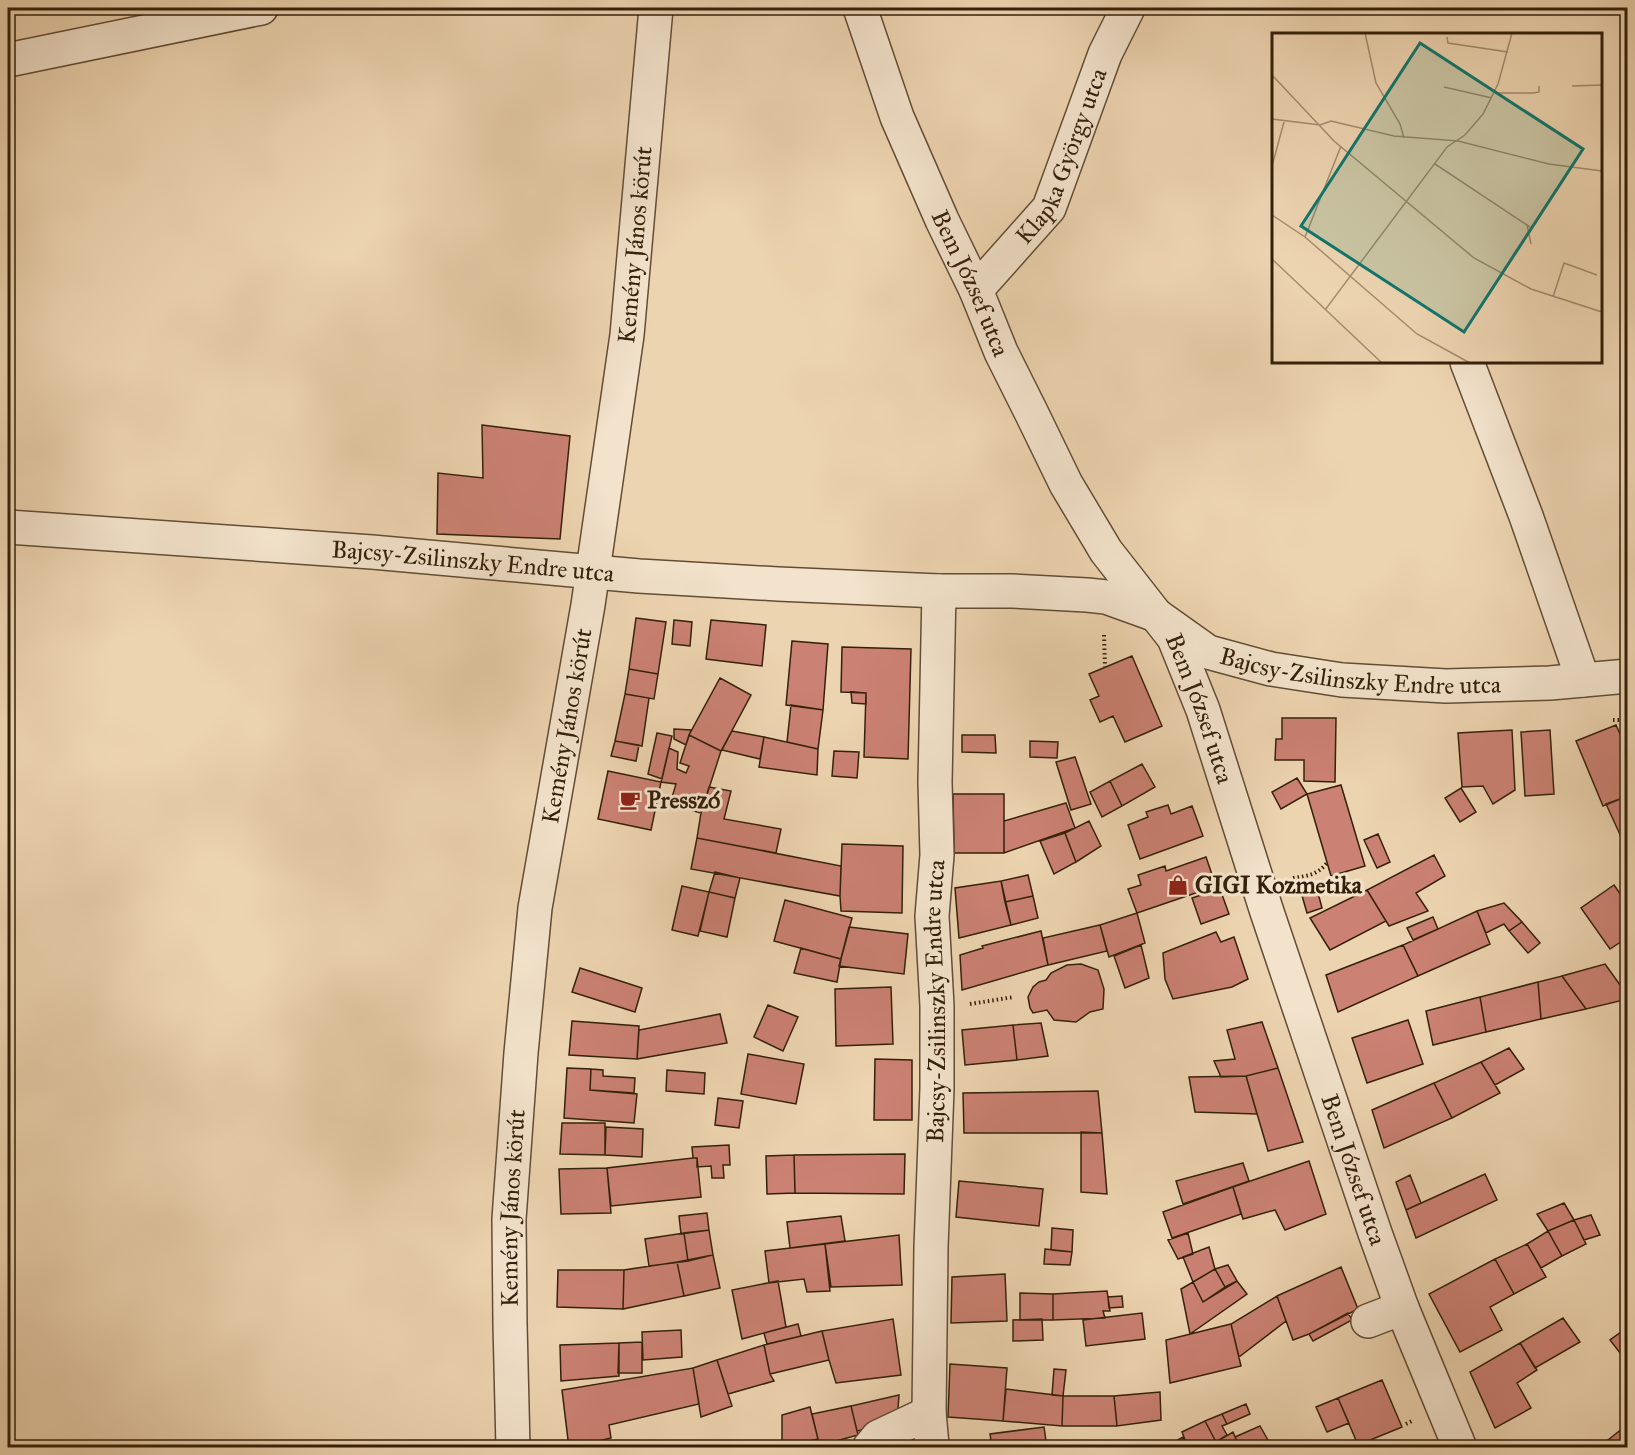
<svg xmlns="http://www.w3.org/2000/svg" width="1635" height="1455" viewBox="0 0 1635 1455" font-family="'IM FELL Great Primer',serif">
<style>
.building{fill:#cb8173;stroke:#34200a;stroke-width:1.5}
.lines{fill:none;stroke-linecap:round;stroke-linejoin:round}
.minor-casing{stroke:#624d34;stroke-width:36}
.path{stroke:#34200a;stroke-width:4;stroke-dasharray:1.5 3;stroke-linecap:butt}
.minor{stroke:#f3e3cc;stroke-width:33}
.labels{text-anchor:middle;stroke-width:6;stroke-linejoin:round;paint-order:stroke}
.street-label{font-size:24px;fill:#34200a;stroke:#f3e3cc}
.poi-label{font-size:24px;font-weight:bold;fill:#34200a;stroke:#f3e3cc;text-anchor:start}
.inset-road{fill:none;stroke:#a38c6e;stroke-width:1.5}
.view{fill:#0f766e;fill-opacity:0.15;stroke:#0f766e;stroke-width:3}
.inset-edge{fill:none;stroke:#34200a;stroke-width:3}
</style>
<rect width="100%" height="100%" fill="#edd4b0"/>
<filter id="stains"><feTurbulence type="fractalNoise" baseFrequency=".00333" numOctaves="4"/><feColorMatrix values="0 0 0 0 .2 0 0 0 0 .09 0 0 0 0 .02 0 0 0 .5 -.17"/></filter>
<radialGradient id="worn" r=".72"><stop offset=".6" stop-color="#630" stop-opacity="0"/><stop offset="1" stop-color="#630" stop-opacity=".3"/></radialGradient>
<!-- building -->
<path class="building" d="M 482,425 L 570,436 L 560,539 L 437,534 L 438,473 L 483,478 Z
M 636,618 L 666,622 L 658,674 L 629,669 Z
M 674,620 L 692,622 L 690,646 L 672,644 Z
M 711,620 L 766,625 L 762,666 L 706,659 Z
M 792,641 L 828,644 L 823,710 L 786,705 Z
M 842,647 L 911,649 L 908,759 L 864,757 L 866,693 L 841,692 Z
M 1132,656 L 1162,726 L 1125,742 L 1113,716 L 1100,722 L 1090,700 L 1099,696 L 1089,674 Z
M 629,669 L 658,674 L 654,699 L 625,694 Z
M 720,678 L 751,695 L 721,751 L 689,735 Z
M 851,692 L 866,693 L 866,704 L 852,703 Z
M 625,694 L 649,698 L 642,746 L 615,741 Z
M 791,705 L 823,710 L 818,749 L 787,742 Z
M 1282,718 L 1336,718 L 1335,782 L 1304,781 L 1304,760 L 1275,760 L 1276,739 L 1282,739 Z
M 1616,725 L 1628,752 L 1628,796 L 1603,806 L 1576,741 Z
M 674,729 L 691,730 L 686,745 L 674,739 Z
M 1512,730 L 1515,790 L 1493,804 L 1483,786 L 1462,787 L 1458,733 Z
M 1550,730 L 1554,794 L 1525,796 L 1521,732 Z
M 732,731 L 764,737 L 760,759 L 722,750 Z
M 657,733 L 672,736 L 662,779 L 648,774 Z
M 689,735 L 721,751 L 701,813 L 670,804 L 676,784 L 661,782 L 669,748 L 678,752 L 677,769 L 686,773 L 689,766 L 680,763 Z
M 962,735 L 995,735 L 996,753 L 962,752 Z
M 764,737 L 818,749 L 817,775 L 759,767 Z
M 615,741 L 639,745 L 636,761 L 611,756 Z
M 1030,741 L 1058,742 L 1057,758 L 1030,757 Z
M 834,751 L 859,752 L 857,778 L 832,776 Z
M 1075,757 L 1091,804 L 1071,810 L 1056,762 Z
M 1142,764 L 1155,787 L 1122,806 L 1110,781 Z
M 608,771 L 661,782 L 651,830 L 598,819 Z
M 1297,778 L 1307,794 L 1281,809 L 1272,792 Z
M 1110,781 L 1122,806 L 1102,817 L 1090,792 Z
M 1341,785 L 1365,866 L 1331,876 L 1307,794 Z
M 709,787 L 731,791 L 724,819 L 781,829 L 776,853 L 697,838 L 701,813 Z
M 1461,788 L 1476,812 L 1460,822 L 1445,798 Z
M 953,794 L 1004,794 L 1004,853 L 954,853 Z
M 1628,796 L 1628,852 L 1606,804 Z
M 1066,803 L 1075,828 L 1004,853 L 1004,821 Z
M 1168,805 L 1171,814 L 1192,806 L 1203,836 L 1140,859 L 1128,825 L 1148,817 L 1146,812 Z
M 1089,821 L 1101,846 L 1076,862 L 1065,833 Z
M 1065,833 L 1076,862 L 1054,874 L 1040,841 Z
M 1378,834 L 1390,862 L 1377,868 L 1364,840 Z
M 697,838 L 841,866 L 840,896 L 691,869 Z
M 842,844 L 903,846 L 902,913 L 841,911 L 840,896 Z
M 1434,855 L 1445,876 L 1416,893 L 1428,911 L 1389,926 L 1367,890 Z
M 1206,857 L 1216,886 L 1137,913 L 1128,889 L 1141,885 L 1138,875 L 1165,866 L 1166,871 Z
M 715,872 L 740,878 L 735,898 L 709,892 Z
M 1028,875 L 1033,896 L 1005,902 L 1001,881 Z
M 1001,881 L 1011,925 L 959,938 L 955,888 Z
M 1614,885 L 1628,905 L 1628,937 L 1610,949 L 1581,908 Z
M 682,886 L 709,892 L 698,936 L 672,930 Z
M 1220,889 L 1229,914 L 1201,924 L 1192,898 Z
M 1317,889 L 1322,908 L 1307,913 L 1301,892 Z
M 1367,890 L 1386,921 L 1330,950 L 1310,918 Z
M 709,892 L 735,898 L 727,937 L 700,931 Z
M 1033,896 L 1038,918 L 1011,925 L 1005,902 Z
M 785,900 L 852,918 L 841,959 L 774,941 Z
M 1504,903 L 1522,922 L 1509,931 L 1504,924 L 1486,933 L 1477,911 Z
M 1477,911 L 1490,944 L 1418,976 L 1403,945 Z
M 1137,913 L 1145,943 L 1109,957 L 1100,925 Z
M 1433,917 L 1438,929 L 1413,940 L 1407,928 Z
M 1522,922 L 1540,943 L 1528,953 L 1509,931 Z
M 1100,925 L 1107,951 L 1048,965 L 1043,938 Z
M 849,927 L 908,934 L 904,974 L 839,966 Z
M 1041,931 L 1048,965 L 962,990 L 960,955 L 983,948 L 982,946 Z
M 1216,932 L 1221,942 L 1234,937 L 1248,979 L 1232,987 L 1173,999 L 1165,979 L 1163,953 Z
M 1141,945 L 1149,978 L 1125,988 L 1114,956 Z
M 1403,945 L 1418,976 L 1338,1012 L 1326,975 Z
M 801,948 L 841,959 L 837,982 L 794,973 Z
M 1081,964 L 1098,970 L 1104,989 L 1103,1009 L 1090,1012 L 1076,1022 L 1054,1020 L 1047,1010 L 1033,1013 L 1030,1008 L 1028,997 L 1033,987 L 1039,982 L 1046,980 L 1051,973 L 1067,965 Z
M 1605,964 L 1628,996 L 1628,999 L 1586,1009 L 1562,976 Z
M 580,968 L 642,988 L 635,1012 L 572,992 Z
M 1562,976 L 1586,1009 L 1541,1019 L 1538,982 Z
M 1538,982 L 1541,1019 L 1486,1032 L 1480,997 Z
M 891,987 L 893,1044 L 836,1046 L 835,989 Z
M 1480,997 L 1486,1032 L 1433,1045 L 1426,1011 Z
M 768,1005 L 798,1017 L 783,1051 L 754,1037 Z
M 720,1014 L 727,1043 L 637,1059 L 639,1030 Z
M 1408,1020 L 1423,1064 L 1367,1083 L 1352,1038 Z
M 572,1021 L 639,1026 L 637,1059 L 569,1055 Z
M 1262,1022 L 1278,1068 L 1246,1076 L 1221,1077 L 1214,1061 L 1235,1059 L 1227,1030 Z
M 1041,1023 L 1048,1056 L 1017,1060 L 1013,1025 Z
M 1013,1025 L 1017,1060 L 965,1065 L 962,1030 Z
M 1509,1048 L 1524,1069 L 1495,1085 L 1481,1062 Z
M 748,1054 L 804,1064 L 796,1104 L 741,1094 Z
M 875,1059 L 912,1060 L 912,1120 L 874,1120 Z
M 1481,1062 L 1500,1093 L 1452,1118 L 1434,1083 Z
M 567,1068 L 591,1069 L 590,1090 L 637,1094 L 634,1123 L 564,1118 Z
M 1278,1068 L 1303,1142 L 1268,1151 L 1246,1076 Z
M 591,1069 L 603,1070 L 603,1076 L 635,1078 L 634,1093 L 590,1090 Z
M 667,1070 L 705,1073 L 704,1094 L 666,1091 Z
M 1246,1076 L 1257,1114 L 1195,1112 L 1189,1077 Z
M 1434,1083 L 1452,1118 L 1384,1148 L 1372,1110 Z
M 1098,1091 L 1102,1133 L 964,1133 L 963,1093 Z
M 718,1098 L 743,1101 L 739,1128 L 715,1125 Z
M 562,1123 L 605,1123 L 605,1155 L 560,1154 Z
M 606,1127 L 643,1129 L 642,1157 L 605,1155 Z
M 1081,1132 L 1102,1133 L 1107,1194 L 1081,1192 Z
M 729,1145 L 730,1165 L 723,1165 L 724,1178 L 712,1178 L 711,1166 L 697,1167 L 697,1158 L 693,1158 L 692,1147 Z
M 905,1154 L 904,1194 L 795,1193 L 794,1155 Z
M 794,1155 L 795,1193 L 767,1194 L 766,1156 Z
M 693,1158 L 697,1158 L 701,1197 L 611,1206 L 607,1168 Z
M 1309,1161 L 1326,1214 L 1285,1230 L 1275,1210 L 1243,1219 L 1233,1187 Z
M 1243,1163 L 1249,1181 L 1183,1204 L 1176,1181 Z
M 607,1168 L 611,1213 L 561,1214 L 559,1169 Z
M 1485,1174 L 1497,1200 L 1416,1238 L 1406,1210 Z
M 1410,1175 L 1421,1203 L 1406,1210 L 1396,1182 Z
M 959,1181 L 1043,1189 L 1039,1226 L 956,1217 Z
M 1233,1187 L 1241,1214 L 1172,1238 L 1163,1212 Z
M 1564,1203 L 1574,1220 L 1548,1231 L 1537,1214 Z
M 707,1213 L 709,1230 L 681,1234 L 679,1216 Z
M 1591,1215 L 1600,1235 L 1584,1240 L 1574,1220 Z
M 841,1216 L 845,1241 L 790,1248 L 787,1222 Z
M 1574,1220 L 1586,1244 L 1562,1256 L 1548,1231 Z
M 1052,1228 L 1073,1230 L 1072,1252 L 1051,1250 Z
M 709,1230 L 713,1255 L 688,1261 L 684,1233 Z
M 1548,1231 L 1562,1256 L 1541,1268 L 1527,1244 Z
M 684,1233 L 688,1261 L 649,1266 L 645,1239 Z
M 1188,1233 L 1193,1254 L 1178,1259 L 1168,1240 Z
M 899,1235 L 902,1285 L 831,1287 L 825,1244 Z
M 825,1244 L 830,1291 L 807,1292 L 804,1279 L 769,1283 L 765,1251 Z
M 1527,1244 L 1546,1277 L 1514,1294 L 1495,1259 Z
M 1209,1247 L 1215,1269 L 1193,1282 L 1183,1257 Z
M 1045,1249 L 1072,1252 L 1070,1265 L 1044,1264 Z
M 713,1255 L 720,1288 L 684,1296 L 677,1262 Z
M 1495,1259 L 1514,1294 L 1490,1307 L 1502,1330 L 1460,1352 L 1429,1294 Z
M 677,1262 L 684,1296 L 623,1309 L 624,1270 Z
M 1228,1265 L 1237,1281 L 1225,1287 L 1215,1269 Z
M 1341,1267 L 1358,1309 L 1309,1334 L 1293,1340 L 1277,1296 Z
M 1215,1269 L 1225,1287 L 1203,1302 L 1193,1282 Z
M 558,1270 L 624,1270 L 623,1309 L 557,1307 Z
M 1005,1274 L 1007,1321 L 951,1323 L 952,1277 Z
M 778,1281 L 786,1327 L 742,1339 L 732,1290 Z
M 1237,1281 L 1247,1294 L 1190,1334 L 1181,1289 L 1193,1282 L 1203,1302 Z
M 1107,1291 L 1110,1311 L 1103,1311 L 1105,1318 L 1053,1320 L 1053,1294 Z
M 1020,1293 L 1053,1294 L 1053,1320 L 1020,1320 Z
M 1122,1296 L 1123,1307 L 1109,1308 L 1108,1297 Z
M 1277,1296 L 1286,1321 L 1239,1357 L 1231,1324 Z
M 1142,1313 L 1145,1339 L 1086,1346 L 1083,1320 Z
M 1348,1313 L 1352,1320 L 1313,1341 L 1309,1334 Z
M 1563,1318 L 1580,1342 L 1535,1368 L 1520,1343 Z
M 893,1319 L 901,1375 L 836,1383 L 829,1360 L 822,1331 Z
M 1042,1319 L 1043,1340 L 1013,1341 L 1013,1320 Z
M 798,1324 L 801,1336 L 767,1344 L 764,1333 Z
M 1231,1324 L 1241,1366 L 1170,1383 L 1166,1340 Z
M 1628,1327 L 1628,1362 L 1627,1362 L 1610,1340 Z
M 681,1330 L 682,1357 L 643,1360 L 642,1332 Z
M 822,1331 L 829,1360 L 770,1374 L 764,1345 Z
M 642,1342 L 642,1373 L 618,1373 L 619,1343 Z
M 619,1343 L 619,1376 L 561,1381 L 560,1345 Z
M 1520,1343 L 1537,1370 L 1517,1383 L 1531,1408 L 1495,1428 L 1470,1372 Z
M 764,1345 L 770,1374 L 774,1381 L 728,1394 L 717,1360 Z
M 717,1360 L 732,1406 L 701,1417 L 693,1368 Z
M 950,1364 L 1007,1368 L 1003,1421 L 948,1417 Z
M 693,1368 L 699,1404 L 609,1425 L 611,1438 L 569,1448 L 562,1390 Z
M 1054,1369 L 1066,1370 L 1063,1396 L 1052,1395 Z
M 1382,1380 L 1402,1427 L 1358,1445 L 1338,1398 Z
M 1006,1389 L 1063,1396 L 1062,1426 L 1003,1421 Z
M 1160,1392 L 1161,1420 L 1117,1426 L 1114,1396 Z
M 899,1395 L 897,1422 L 857,1431 L 851,1406 Z
M 1063,1396 L 1114,1396 L 1117,1426 L 1062,1426 Z
M 1338,1398 L 1349,1423 L 1327,1432 L 1316,1407 Z
M 1246,1404 L 1250,1414 L 1227,1424 L 1222,1414 Z
M 851,1406 L 858,1435 L 818,1446 L 818,1439 L 812,1414 Z
M 810,1407 L 818,1439 L 782,1448 L 782,1415 Z
M 1222,1414 L 1227,1424 L 1222,1426 L 1227,1435 L 1216,1442 L 1205,1421 Z
M 1205,1421 L 1216,1442 L 1206,1448 L 1188,1448 L 1182,1432 Z
M 1628,1424 L 1628,1448 L 1598,1448 Z
M 1260,1426 L 1269,1442 L 1255,1448 L 1240,1448 L 1235,1437 Z
M 1044,1427 L 1047,1448 L 992,1448 L 990,1434 Z
M 1233,1432 L 1240,1448 L 1206,1448 L 1216,1442 Z
M 1183,1437 L 1188,1448 L 1163,1448 Z
M 813,1441 L 815,1448 L 793,1448 Z"/>
<g class="lines">
<!-- minor casing -->
<g class="minor-casing">
<g id="minor">
<path id="s1" d="M 860,8 L 897,117 L 942,220 L 976,290 L 1001,352 L 1032,414 L 1066,484 L 1106,551 L 1174,638 L 1203,710 L 1266,909 L 1375,1233 L 1402,1308 L 1460,1448"/>
<path d="M 8,60 L 261,8"/>
<path id="s2" d="M 976,290 L 1049,208 L 1105,54 L 1128,8"/>
<path d="M 1467,362 L 1526,516 L 1583,680"/>
<path id="s3" d="M 8,527 L 372,552 L 639,576 L 778,584 L 939,591 L 1012,591 L 1087,595 L 1106,597 L 1156,615 L 1208,652 L 1271,669 L 1342,680 L 1446,686 L 1550,683 L 1628,676"/>
<path d="M 1368,1321 L 1402,1308"/>
<path id="s4" d="M 932,1445 L 929,1413 L 931,1247 L 937,1089 L 937,1006 L 932,916 L 937,855 L 935,782 L 939,591"/>
<path id="s5" d="M 513,1448 L 510,1324 L 509,1219 L 521,1053 L 535,908 L 588,605 L 627,335 L 656,8"/>
<path d="M 869,1448 L 878,1437 L 929,1413"/>
</g>
</g>
<!-- path -->
<path class="path" d="M 1104,635 L 1105,667
M 1613,720 L 1628,720
M 1293,878 C 1307,876 1317,875 1327,863
M 970,1004 L 1014,997
M 1406,1424 L 1414,1420"/>
<!-- minor -->
<use href="#minor" class="minor"/>
</g>
<!-- icons -->
<defs>
<g id="cafe-bare" transform="scale(1.62)"><path d="M-5.5-4.5H6V0H3Q3 3.5 0 3.5H-2.5Q-5.5 3.5-5.5 0ZM3-3.2v2h1.7v-2ZM-6 4.5H4V6H-6Z" fill="#8f2418" stroke="#f3e3cc" stroke-width="2.5" paint-order="stroke"/></g>
<g id="shop-bare" transform="scale(1.62)"><path d="M-5-2.5h2.3a2.7 3.5 0 0 1 5.4 0H5L5.5 6h-11ZM-1.5-2.5h3a1.5 2.3 0 0 0-3 0Z" fill="#8f2418" stroke="#f3e3cc" stroke-width="2.5" paint-order="stroke"/></g>
</defs>
<g fill-rule="evenodd">
<use href="#cafe-bare" x="630" y="800"/>
<use href="#shop-bare" x="1178" y="885"/>
</g>
<g class="labels">
<!-- street labels -->
<g class="street-label">
<text dy="8" stroke="none"><textPath href="#s2" startOffset="162">Klapka György utca</textPath></text>
<text dy="8" stroke="none"><textPath href="#s5" startOffset="1212">Kemény János körút</textPath></text>
<text dy="8" stroke="none"><textPath href="#s1" startOffset="297">Bem József utca</textPath></text>
<text dy="8" stroke="none"><textPath href="#s3" startOffset="466">Bajcsy-Zsilinszky Endre utca</textPath></text>
<text dy="8" stroke="none"><textPath href="#s3" startOffset="1372">Bajcsy-Zsilinszky Endre utca</textPath></text>
<text dy="8" stroke="none"><textPath href="#s1" startOffset="783">Bem József utca</textPath></text>
<text dy="8" stroke="none"><textPath href="#s5" startOffset="726">Kemény János körút</textPath></text>
<text dy="8" stroke="none"><textPath href="#s4" startOffset="444">Bajcsy-Zsilinszky Endre utca</textPath></text>
<text dy="8" stroke="none"><textPath href="#s1" startOffset="1269">Bem József utca</textPath></text>
<text dy="8" stroke="none"><textPath href="#s5" startOffset="240">Kemény János körút</textPath></text>
</g>
<!-- poi labels -->
<g class="poi-label">
<text x="647" y="808">Presszó</text>
<text x="1195" y="893">GIGI Kozmetika</text>
</g>
</g>
<!-- overview -->
<g transform="translate(1272 33)">
<rect width="330" height="330" fill="#edd4b0"/>
<path class="inset-road" d="M 93,0 L 104,50 L 128,91 L 132,105M 175,4 L 176,10 L 236,19M 0,42 L 62,108 L 202,225 L 259,256 L 330,279M 300,53 L 330,52M 172,54 L 220,65M 223,60 L 262,60 L 267,59 L 267,53M 0,86 L 48,92 L 59,88 L 122,103 L 186,108 L 277,131 L 330,138M 163,131 L 258,194M 0,133 L 12,89M 0,182 L 33,204 L 145,301 L 198,330M 255,192 L 259,211M 33,204 L 69,113M 0,226 L 110,330M 281,264 L 292,230 L 325,242M 53,277 L 175,114 L 193,102 L 211,81 L 226,51 L 240,0"/>
<path class="view" d="M 148,10 L 311,116 L 192,299 L 29,193 Z"/>
<rect width="330" height="330" class="inset-edge"/>
</g>
<!-- margin -->
<rect width="1635" height="1455" fill="none" stroke="#edd4b0" stroke-width="30"/>
<rect x="9" y="9" width="1617" height="1437" fill="none" stroke="#34200a" stroke-width="3"/>
<rect x="15" y="15" width="1605" height="1425" fill="none" stroke="#34200a" stroke-width="1.5"/>
<rect width="100%" height="100%" filter="url(#stains)"/>
<rect width="100%" height="100%" fill="url(#worn)"/>
</svg>
